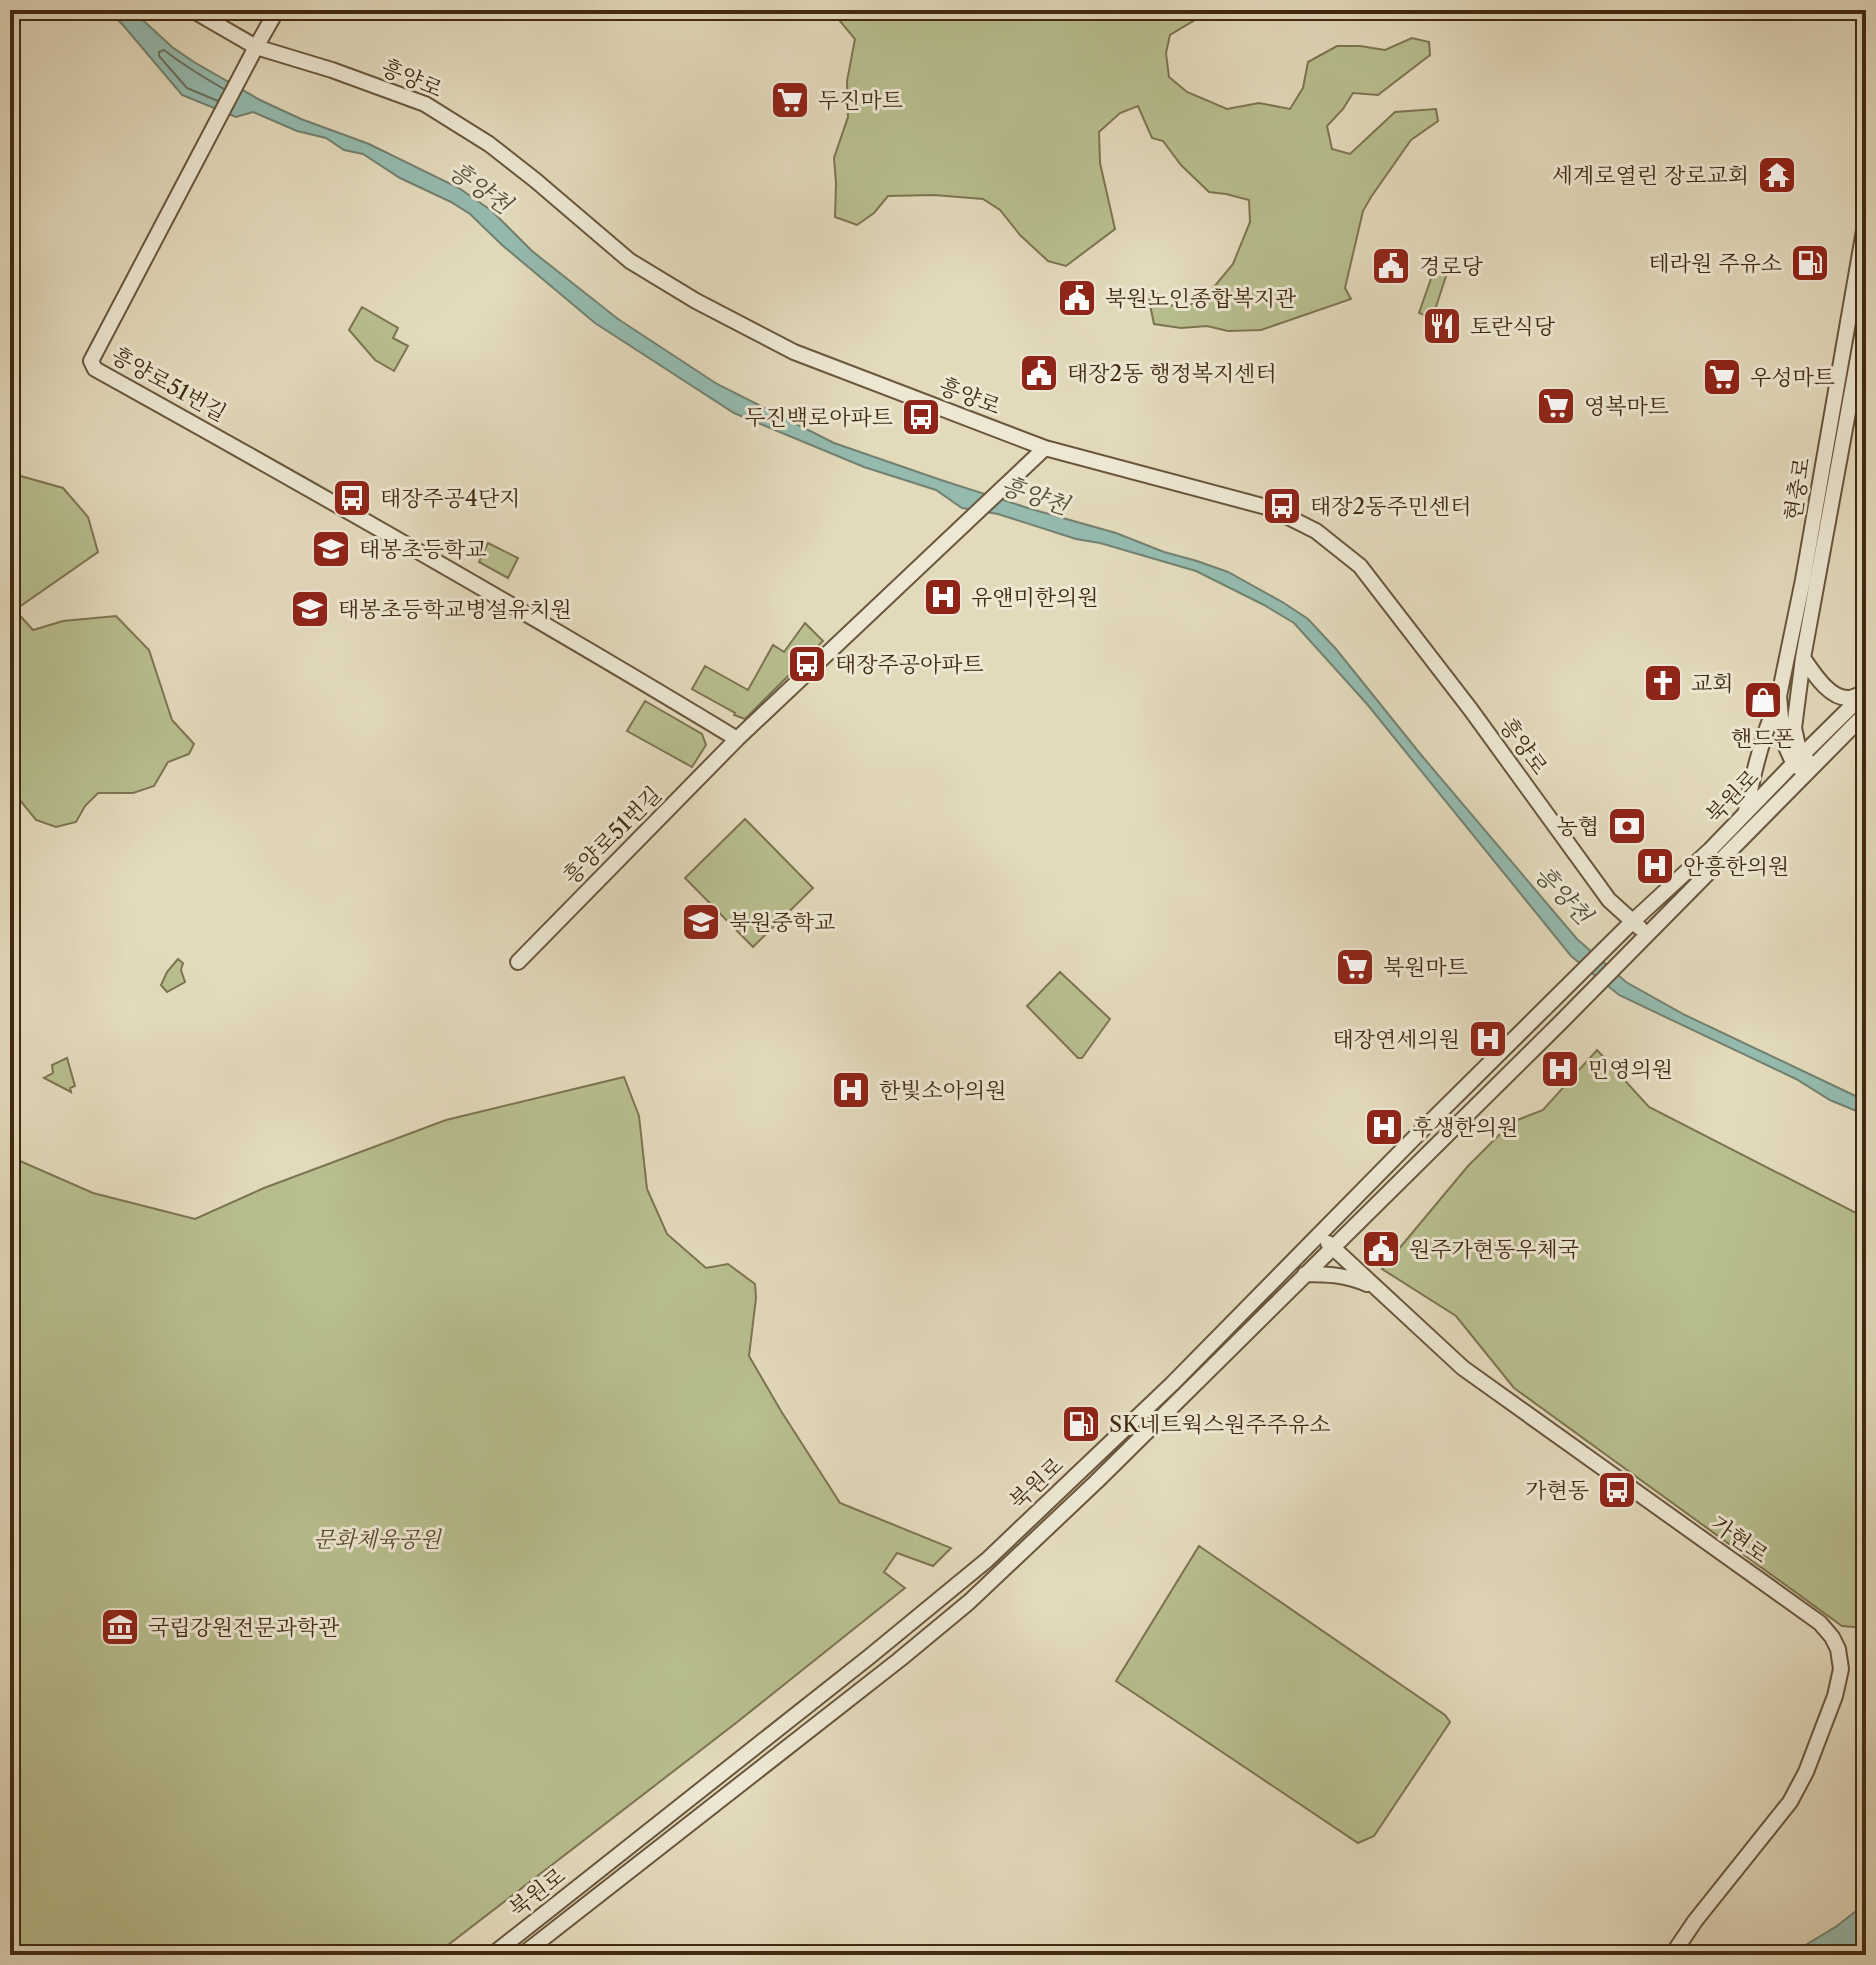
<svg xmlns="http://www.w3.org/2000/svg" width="1876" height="1965" viewBox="0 0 1876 1965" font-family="'Libre Caslon Text','Noto Serif KR',serif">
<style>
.green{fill:#b8be8e;stroke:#7c7450;stroke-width:2}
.water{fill:#95bbaf;stroke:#738170;stroke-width:2}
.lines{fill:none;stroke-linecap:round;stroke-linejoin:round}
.shore{stroke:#6a7260;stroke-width:2}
.tertiary-casing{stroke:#69563c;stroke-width:18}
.tertiary{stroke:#ede7d3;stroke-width:14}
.labels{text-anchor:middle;stroke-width:6;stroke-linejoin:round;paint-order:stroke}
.street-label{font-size:22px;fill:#402a11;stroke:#ede7d3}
.poi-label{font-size:22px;fill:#402a11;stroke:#ede7d3;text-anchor:start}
.park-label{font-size:22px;font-style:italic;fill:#58482a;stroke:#ede7d3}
.water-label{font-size:24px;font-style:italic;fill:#554e38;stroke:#ede7d3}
</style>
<rect width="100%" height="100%" fill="#e3dabc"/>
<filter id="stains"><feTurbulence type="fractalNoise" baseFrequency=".0025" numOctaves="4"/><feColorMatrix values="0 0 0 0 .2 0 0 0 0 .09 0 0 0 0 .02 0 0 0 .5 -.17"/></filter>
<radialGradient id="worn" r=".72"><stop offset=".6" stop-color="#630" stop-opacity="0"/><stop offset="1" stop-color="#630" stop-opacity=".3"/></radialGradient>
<!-- green -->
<path class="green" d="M 822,10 L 1235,10 L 1205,14 L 1170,35 L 1166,53 L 1169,77 L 1187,92 L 1227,109 L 1259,103 L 1290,109 L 1303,88 L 1308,62 L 1337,46 L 1360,46 L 1385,50 L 1412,38 L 1429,42 L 1430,55 L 1378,95 L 1353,93 L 1343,109 L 1327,126 L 1332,149 L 1350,154 L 1395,112 L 1436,109 L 1438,121 L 1411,140 L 1371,197 L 1363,211 L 1345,288 L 1351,299 L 1261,330 L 1228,331 L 1207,326 L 1181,328 L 1154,324 L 1149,300 L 1157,294 L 1171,305 L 1183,309 L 1197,301 L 1214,287 L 1233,264 L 1250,222 L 1249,200 L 1226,194 L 1209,192 L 1181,165 L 1163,141 L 1152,138 L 1138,106 L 1120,113 L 1099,132 L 1100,163 L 1115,229 L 1066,266 L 1048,261 L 1020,235 L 1000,210 L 983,199 L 934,195 L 888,196 L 874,213 L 857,225 L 835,217 L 836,183 L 834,158 L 848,117 L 847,81 L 855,39 L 840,21 Z
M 1433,273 L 1441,273 L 1446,276 L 1435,310 L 1427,316 L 1419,313 Z
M 362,307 L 398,328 L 393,338 L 408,346 L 394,371 L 375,360 L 349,330 Z
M 10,473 L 63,488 L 88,517 L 98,552 L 15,610 L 33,630 L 63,621 L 116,616 L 149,650 L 172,720 L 194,744 L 189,754 L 168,762 L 154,786 L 133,793 L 98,793 L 85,806 L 76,822 L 56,827 L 36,820 L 10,788 Z
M 488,543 L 518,558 L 508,578 L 479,562 Z
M 805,623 L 823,641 L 745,719 L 734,715 L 735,713 L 692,689 L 705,666 L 748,690 L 773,645 L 784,652 Z
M 645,701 L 702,734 L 706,745 L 692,767 L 627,731 Z
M 745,819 L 813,888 L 753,947 L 685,878 Z
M 178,959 L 183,963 L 181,970 L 185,982 L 167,992 L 161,985 L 167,972 Z
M 1060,972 L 1110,1019 L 1082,1058 L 1078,1058 L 1027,1006 Z
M 1597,1050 L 1649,1107 L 1866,1218 L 1866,1628 L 1842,1626 L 1514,1388 L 1456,1316 L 1382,1269 L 1468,1166 L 1512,1122 L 1543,1110 Z
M 67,1058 L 75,1086 L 70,1088 L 71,1092 L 44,1078 L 53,1073 L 52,1065 Z
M 624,1077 L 639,1116 L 647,1189 L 667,1234 L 706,1268 L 728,1264 L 755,1284 L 756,1298 L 749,1356 L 781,1411 L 840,1503 L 951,1548 L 933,1566 L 897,1553 L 884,1572 L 905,1588 L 736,1723 L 435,1955 L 10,1955 L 10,1152 L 13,1158 L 93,1193 L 195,1219 L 264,1188 L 446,1120 Z
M 1199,1546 L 1445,1715 L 1450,1722 L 1374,1836 L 1358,1843 L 1116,1681 Z"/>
<!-- water -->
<path class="water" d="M 108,10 L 132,10 L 172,47 L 194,62 L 260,100 L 301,119 L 369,144 L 459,188 L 492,211 L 532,251 L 618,319 L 717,384 L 834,443 L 941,480 L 1031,509 L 1116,533 L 1164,552 L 1197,561 L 1228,572 L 1284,603 L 1308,619 L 1336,649 L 1422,756 L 1577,939 L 1626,982 L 1685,1015 L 1866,1101 L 1866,1115 L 1830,1100 L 1796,1079 L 1619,995 L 1571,956 L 1367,704 L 1294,623 L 1264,605 L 1196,571 L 1100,543 L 1076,539 L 998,514 L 962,508 L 936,490 L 864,467 L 734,413 L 595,323 L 502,245 L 470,214 L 451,202 L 400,178 L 363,154 L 344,150 L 326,138 L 297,131 L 253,112 L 236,117 L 182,95 L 123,25 Z
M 1866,1903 L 1866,1955 L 1789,1955 L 1837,1926 Z"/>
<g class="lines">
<!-- shore -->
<path class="shore" d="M 218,101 L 187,88 L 159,56 L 159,52 L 164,50 C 183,65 203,77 224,89"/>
<!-- tertiary casing -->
<g class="tertiary-casing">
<path id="tertiary" d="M 192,10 L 256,47 L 332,70 L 425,104 L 489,144 L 535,180 L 630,261 L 696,301 L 794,352 L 1045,448 L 1270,508 L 1316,531 L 1360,566 L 1471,710 L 1609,900 L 1640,928
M 277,10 L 256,47 L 91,361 L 95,369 C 311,489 526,611 737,739
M 1803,658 C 1813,672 1829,699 1849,698 C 1852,698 1858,695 1861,694
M 1807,760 L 1798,746 L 1794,728 L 1803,658 L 1866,314
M 1799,768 L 1791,758 L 1783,740 L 1779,696 L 1803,580 L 1866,219
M 1746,811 C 1753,773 1762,736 1778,700
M 518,962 L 737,739 L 1045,448
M 1328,1243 L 1463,1368 L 1820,1623 L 1832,1637 L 1838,1649 L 1841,1669 L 1835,1696 L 1806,1772 L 1790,1802 L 1695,1921 L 1672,1955
M 1305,1274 C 1328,1274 1346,1275 1367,1284
M 492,1955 L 869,1657 L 987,1560 L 1172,1384 L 1421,1131 L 1633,921 L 1710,850 L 1794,763 L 1866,692
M 522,1955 L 899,1660 L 969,1602 L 1096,1482 L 1562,1021 L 1866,713"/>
</g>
<!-- tertiary -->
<use href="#tertiary" class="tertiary"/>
</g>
<!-- icons -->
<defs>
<g id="supermarket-square" transform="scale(2)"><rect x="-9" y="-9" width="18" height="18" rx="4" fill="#8f2418" stroke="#ede7d3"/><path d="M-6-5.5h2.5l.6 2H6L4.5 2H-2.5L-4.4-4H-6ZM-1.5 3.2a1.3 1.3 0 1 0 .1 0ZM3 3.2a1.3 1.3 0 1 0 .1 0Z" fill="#fff"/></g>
<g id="temple-square" transform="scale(2)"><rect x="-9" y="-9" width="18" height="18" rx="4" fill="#8f2418" stroke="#ede7d3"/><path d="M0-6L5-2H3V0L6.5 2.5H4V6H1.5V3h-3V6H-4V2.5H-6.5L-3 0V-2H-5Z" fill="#fff"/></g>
<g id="fuel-square" transform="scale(2)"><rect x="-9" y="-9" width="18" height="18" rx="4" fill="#8f2418" stroke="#ede7d3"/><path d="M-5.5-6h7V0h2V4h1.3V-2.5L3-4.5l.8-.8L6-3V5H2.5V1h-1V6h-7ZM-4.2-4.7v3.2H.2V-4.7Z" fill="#fff"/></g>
<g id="civic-square" transform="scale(2)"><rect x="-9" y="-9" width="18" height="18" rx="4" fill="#8f2418" stroke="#ede7d3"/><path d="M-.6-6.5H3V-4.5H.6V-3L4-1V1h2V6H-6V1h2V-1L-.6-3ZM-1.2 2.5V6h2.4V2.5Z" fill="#fff"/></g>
<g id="restaurant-square" transform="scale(2)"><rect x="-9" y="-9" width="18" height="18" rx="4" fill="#8f2418" stroke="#ede7d3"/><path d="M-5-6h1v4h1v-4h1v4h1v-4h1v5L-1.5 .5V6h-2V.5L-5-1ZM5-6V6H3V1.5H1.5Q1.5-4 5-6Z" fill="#fff"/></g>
<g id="bus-square" transform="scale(2)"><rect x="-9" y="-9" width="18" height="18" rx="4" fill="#8f2418" stroke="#ede7d3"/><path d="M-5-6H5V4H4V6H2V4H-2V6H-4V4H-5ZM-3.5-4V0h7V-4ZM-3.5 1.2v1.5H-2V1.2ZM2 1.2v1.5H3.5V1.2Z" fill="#fff"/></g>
<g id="school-square" transform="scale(2)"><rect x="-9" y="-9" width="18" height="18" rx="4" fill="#8f2418" stroke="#ede7d3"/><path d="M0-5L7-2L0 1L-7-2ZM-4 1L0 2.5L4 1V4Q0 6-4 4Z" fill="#fff"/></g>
<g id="hospital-square" transform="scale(2)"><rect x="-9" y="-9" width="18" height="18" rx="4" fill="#8f2418" stroke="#ede7d3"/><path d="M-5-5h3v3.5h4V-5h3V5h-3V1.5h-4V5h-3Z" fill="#fff"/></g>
<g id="church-square" transform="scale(2)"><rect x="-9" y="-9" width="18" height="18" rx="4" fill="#8f2418" stroke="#ede7d3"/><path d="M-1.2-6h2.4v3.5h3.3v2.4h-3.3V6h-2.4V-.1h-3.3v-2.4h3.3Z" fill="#fff"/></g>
<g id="shop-square" transform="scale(2)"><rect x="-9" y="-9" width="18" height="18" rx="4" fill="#8f2418" stroke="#ede7d3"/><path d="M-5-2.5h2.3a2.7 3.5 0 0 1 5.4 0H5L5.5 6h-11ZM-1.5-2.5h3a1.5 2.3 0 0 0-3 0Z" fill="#fff"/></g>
<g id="bank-square" transform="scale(2)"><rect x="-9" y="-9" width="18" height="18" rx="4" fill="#8f2418" stroke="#ede7d3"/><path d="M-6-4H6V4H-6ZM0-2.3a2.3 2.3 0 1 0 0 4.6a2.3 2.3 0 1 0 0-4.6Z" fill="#fff"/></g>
<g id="museum-square" transform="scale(2)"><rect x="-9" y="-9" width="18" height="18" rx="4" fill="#8f2418" stroke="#ede7d3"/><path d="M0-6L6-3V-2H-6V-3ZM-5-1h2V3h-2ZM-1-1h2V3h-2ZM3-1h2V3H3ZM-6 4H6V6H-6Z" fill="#fff"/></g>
</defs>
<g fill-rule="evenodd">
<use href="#supermarket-square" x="790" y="100"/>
<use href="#temple-square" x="1777" y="175"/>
<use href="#fuel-square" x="1810" y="263"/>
<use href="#civic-square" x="1391" y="266"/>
<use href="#civic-square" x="1077" y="298"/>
<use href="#restaurant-square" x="1442" y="326"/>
<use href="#civic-square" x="1039" y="373"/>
<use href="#supermarket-square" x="1722" y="377"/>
<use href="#supermarket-square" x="1556" y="406"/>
<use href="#bus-square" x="921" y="417"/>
<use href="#bus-square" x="352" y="498"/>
<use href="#bus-square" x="1282" y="506"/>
<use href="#school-square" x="331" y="549"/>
<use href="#hospital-square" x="943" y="597"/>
<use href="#school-square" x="310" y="609"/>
<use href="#bus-square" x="807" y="664"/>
<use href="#church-square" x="1663" y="683"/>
<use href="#shop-square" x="1763" y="700"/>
<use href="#bank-square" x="1627" y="826"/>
<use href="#hospital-square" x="1655" y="866"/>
<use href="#school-square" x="701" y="922"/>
<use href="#supermarket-square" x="1355" y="967"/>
<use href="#hospital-square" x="1488" y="1039"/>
<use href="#hospital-square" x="1560" y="1069"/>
<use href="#hospital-square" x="851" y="1090"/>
<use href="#hospital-square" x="1384" y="1127"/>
<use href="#civic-square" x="1381" y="1249"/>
<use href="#fuel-square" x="1081" y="1424"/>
<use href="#bus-square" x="1617" y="1490"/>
<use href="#museum-square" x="120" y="1627"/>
</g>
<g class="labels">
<!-- street labels -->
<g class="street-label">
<text transform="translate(412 78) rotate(23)" y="8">흥양로</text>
<text transform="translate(169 384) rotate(29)" y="8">흥양로51번길</text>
<text transform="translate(970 396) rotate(21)" y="8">흥양로</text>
<text transform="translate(1797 489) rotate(-81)" y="8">현충로</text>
<text transform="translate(1524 746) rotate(54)" y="8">흥양로</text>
<text transform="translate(1732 796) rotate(-46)" y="8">북원로</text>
<text transform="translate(612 835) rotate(-45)" y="8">흥양로51번길</text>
<text transform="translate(1036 1483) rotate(-43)" y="8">북원로</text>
<text transform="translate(1740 1539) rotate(35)" y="8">가현로</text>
<text transform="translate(537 1892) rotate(-38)" y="8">북원로</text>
</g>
<!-- poi labels -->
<g class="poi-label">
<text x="818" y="108">두진마트</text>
<text x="1749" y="183" text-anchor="end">세계로열린 장로교회</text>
<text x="1782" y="271" text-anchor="end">테라원 주유소</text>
<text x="1419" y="274">경로당</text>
<text x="1105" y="306">북원노인종합복지관</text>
<text x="1470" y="334">토란식당</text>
<text x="1067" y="381">태장2동 행정복지센터</text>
<text x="1750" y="385">우성마트</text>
<text x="1584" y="414">영복마트</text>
<text x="893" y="425" text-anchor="end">두진백로아파트</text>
<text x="380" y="506">태장주공4단지</text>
<text x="1310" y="514">태장2동주민센터</text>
<text x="359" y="557">태봉초등학교</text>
<text x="971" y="605">유앤미한의원</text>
<text x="338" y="617">태봉초등학교병설유치원</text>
<text x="835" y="672">태장주공아파트</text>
<text x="1691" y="691">교회</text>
<text x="1763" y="746" text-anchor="middle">핸드폰</text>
<text x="1599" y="834" text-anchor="end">농협</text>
<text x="1683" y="874">안흥한의원</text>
<text x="729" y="930">북원중학교</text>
<text x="1383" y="975">북원마트</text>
<text x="1460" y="1047" text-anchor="end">태장연세의원</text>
<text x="1588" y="1077">민영의원</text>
<text x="879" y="1098">한빛소아의원</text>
<text x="1412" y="1135">후생한의원</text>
<text x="1409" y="1257">원주가현동우체국</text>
<text x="1109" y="1432">SK네트웍스원주주유소</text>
<text x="1589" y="1498" text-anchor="end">가현동</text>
<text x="148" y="1635">국립강원전문과학관</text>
</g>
<!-- park labels -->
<g class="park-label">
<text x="377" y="1547">문화체육공원</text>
</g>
<!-- water labels -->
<g class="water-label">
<text transform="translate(480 188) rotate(35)" y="8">흥양천</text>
<text transform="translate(1035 496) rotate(19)" y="8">흥양천</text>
<text transform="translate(1563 895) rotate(46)" y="8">흥양천</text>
</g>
</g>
<!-- margin -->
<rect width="1876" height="1965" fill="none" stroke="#e3dabc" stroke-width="40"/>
<rect x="12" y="12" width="1852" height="1941" fill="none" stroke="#402a11" stroke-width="4"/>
<rect x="20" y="20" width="1836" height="1925" fill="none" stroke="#402a11" stroke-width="2"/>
<rect width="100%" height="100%" filter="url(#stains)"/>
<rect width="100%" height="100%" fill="url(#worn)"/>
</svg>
